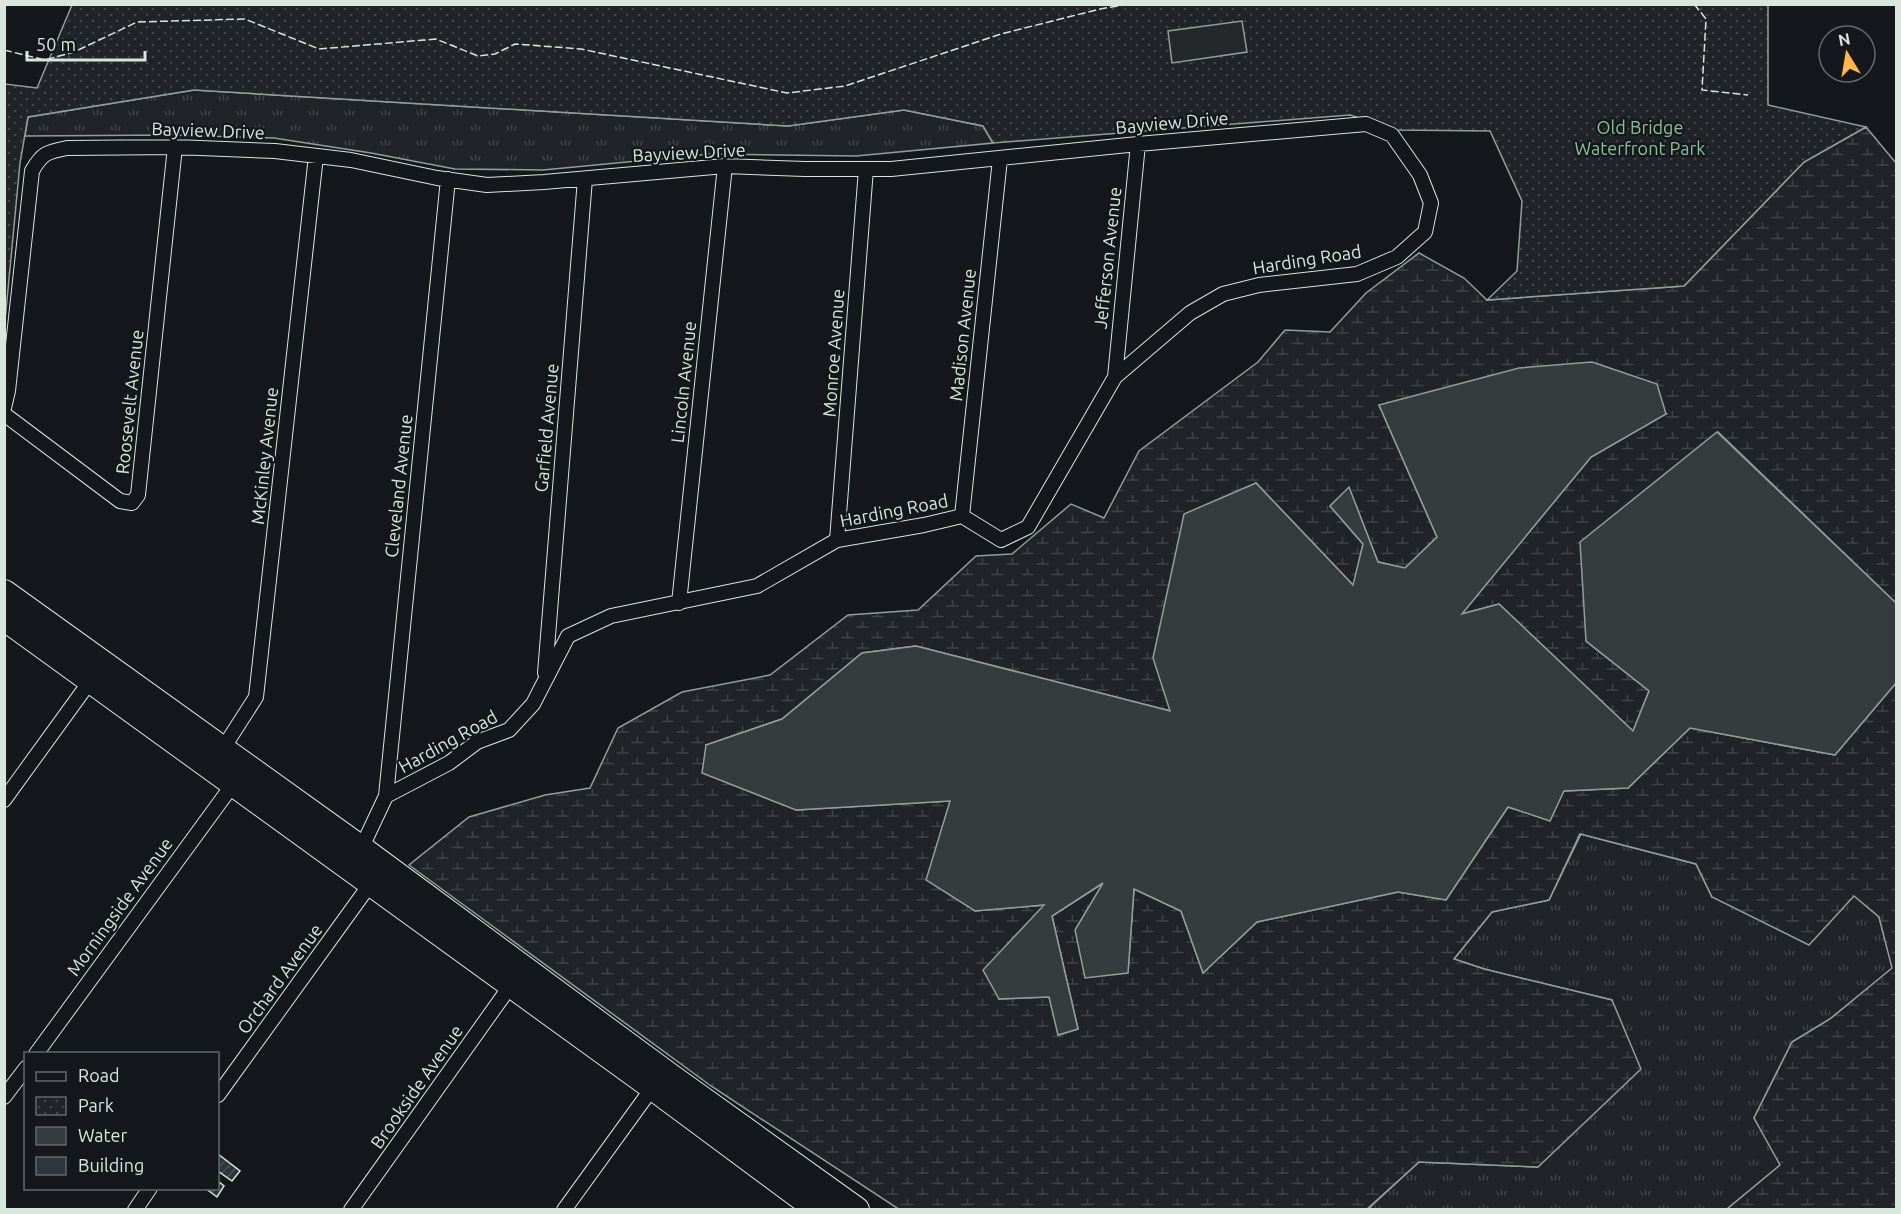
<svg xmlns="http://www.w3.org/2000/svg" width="1901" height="1214" viewBox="0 0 1901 1214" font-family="Ubuntu,sans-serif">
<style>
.grass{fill:url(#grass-tufts);stroke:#939e99;stroke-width:1.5}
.wetland{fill:url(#wetland-marsh);stroke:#939e99;stroke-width:1.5}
.park{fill:url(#park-dots);stroke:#939e99;stroke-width:1.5}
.parking{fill:#24282b;stroke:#939e99;stroke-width:1.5}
.water{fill:#363b3e;stroke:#939e99;stroke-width:1.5}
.building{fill:url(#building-hatch);stroke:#d8e6dc;stroke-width:1.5}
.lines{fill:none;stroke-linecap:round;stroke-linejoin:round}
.street-casing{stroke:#d8e6dc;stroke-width:16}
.highway-casing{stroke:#d8e6dc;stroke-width:28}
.street{stroke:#14181c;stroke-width:14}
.highway{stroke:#14181c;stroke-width:26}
.fence{stroke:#d8e6dc;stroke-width:1.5;stroke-dasharray:8 3;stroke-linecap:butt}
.labels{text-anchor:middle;stroke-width:4.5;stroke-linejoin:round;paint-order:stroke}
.street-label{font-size:18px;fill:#d8e6dc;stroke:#14181c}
.park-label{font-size:18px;fill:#8ac095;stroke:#14181c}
</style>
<defs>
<pattern id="grass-tufts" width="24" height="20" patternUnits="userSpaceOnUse" patternTransform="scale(1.5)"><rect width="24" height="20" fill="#202428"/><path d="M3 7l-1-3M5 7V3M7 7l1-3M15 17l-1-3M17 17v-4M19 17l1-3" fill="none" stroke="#404447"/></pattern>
<pattern id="wetland-marsh" width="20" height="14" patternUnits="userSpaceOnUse" patternTransform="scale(1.5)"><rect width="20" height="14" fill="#202428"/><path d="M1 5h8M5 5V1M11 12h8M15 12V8" fill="none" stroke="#404447"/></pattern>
<pattern id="park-dots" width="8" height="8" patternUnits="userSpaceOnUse" patternTransform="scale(1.5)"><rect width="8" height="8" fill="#202428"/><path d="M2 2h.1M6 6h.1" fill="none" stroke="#404447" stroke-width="1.8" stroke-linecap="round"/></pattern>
<pattern id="building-hatch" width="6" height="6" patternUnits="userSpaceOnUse" patternTransform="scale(1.5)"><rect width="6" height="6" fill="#2c363c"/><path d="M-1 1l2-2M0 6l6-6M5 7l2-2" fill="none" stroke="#4a5358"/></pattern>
</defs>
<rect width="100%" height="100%" fill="#14181c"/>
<!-- grass -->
<path class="grass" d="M 194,90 L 788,126 L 904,110 L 983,126 L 993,143 L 856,156 L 711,154 L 543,170 L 455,169 L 371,153 L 274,138 L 168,135 L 25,136 L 28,117 Z
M 1581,834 L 1696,864 L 1712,897 L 1854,895 L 1879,917 L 1893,968 L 1830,1019 L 1792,1042 L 1754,1118 L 1781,1165 L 1727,1209 L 1367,1210 L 1419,1162 L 1538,1167 L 1612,1000 L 1484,969 L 1454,959 L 1492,912 L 1549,900 Z"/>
<!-- wetland -->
<path class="wetland" d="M 1866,127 L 1896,163 L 1896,603 L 1718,432 L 1586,641 L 1649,691 L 1633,731 L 1499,604 L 1461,614 L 1591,457 L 1666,414 L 1379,405 L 1437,537 L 1405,568 L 1378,562 L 1349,488 L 1330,506 L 1363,544 L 1354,586 L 1256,483 L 1171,711 L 916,646 L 862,653 L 782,719 L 706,745 L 796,810 L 950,801 L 975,911 L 1045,905 L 999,999 L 1049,997 L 1059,1035 L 1078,1029 L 1052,916 L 1105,882 L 1128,972 L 1134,889 L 1181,911 L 1203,973 L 1257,922 L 1398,892 L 1446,900 L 1508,807 L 1550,820 L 1563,791 L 1628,788 L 1690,728 L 1835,755 L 1896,683 L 1896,1209 L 1727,1209 L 1780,1165 L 1754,1118 L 1792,1042 L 1830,1019 L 1892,968 L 1879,917 L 1854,896 L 1809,945 L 1712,897 L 1696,864 L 1580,834 L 1549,900 L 1492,912 L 1454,959 L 1484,969 L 1612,1000 L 1641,1069 L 1538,1167 L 1419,1162 L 1367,1209 L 900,1210 L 711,1086 L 409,865 L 469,817 L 545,795 L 590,788 L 618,728 L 682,692 L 770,675 L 848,615 L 918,610 L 976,556 L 1012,554 L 1071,504 L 1104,518 L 1139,451 L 1258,362 L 1285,330 L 1330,332 L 1366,293 L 1419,253 L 1464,278 L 1487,300 L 1684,286 L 1804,162 Z"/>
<!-- park -->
<path class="park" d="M 72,5 L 1768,5 L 1768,105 L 1866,127 L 1804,162 L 1684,286 L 1487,300 L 1517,271 L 1522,201 L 1490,131 L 1396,130 L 1350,115 L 993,143 L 983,126 L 904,110 L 788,126 L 194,90 L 28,117 L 20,163 L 5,321 L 5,84 L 37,88 Z"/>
<!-- parking -->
<path class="parking" d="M 1242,21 L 1247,52 L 1172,63 L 1168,31 Z"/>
<!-- water -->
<path class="water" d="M 1592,362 L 1657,384 L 1666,414 L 1591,457 L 1462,614 L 1499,604 L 1633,731 L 1649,691 L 1586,641 L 1580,542 L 1717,432 L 1896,603 L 1896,683 L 1835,755 L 1690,728 L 1628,788 L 1564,791 L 1550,821 L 1508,807 L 1446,900 L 1398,892 L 1257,922 L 1203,973 L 1181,911 L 1134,889 L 1128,973 L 1085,978 L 1075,930 L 1103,883 L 1052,916 L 1078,1029 L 1058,1035 L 1049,997 L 999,999 L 983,970 L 1044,905 L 975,911 L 926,880 L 950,801 L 796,810 L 702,773 L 706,745 L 782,719 L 862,653 L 916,646 L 1170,711 L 1153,658 L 1184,514 L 1256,483 L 1353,585 L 1363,544 L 1330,506 L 1349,487 L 1378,562 L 1405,568 L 1437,537 L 1379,405 L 1519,368 Z"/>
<!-- building -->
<path class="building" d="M 218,1154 L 240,1171 L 232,1181 L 218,1171 Z
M 218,1181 L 224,1186 L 217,1197 L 205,1188 L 218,1188 Z"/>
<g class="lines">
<!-- street casing -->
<g class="street-casing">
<path id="street" d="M 1115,377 L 1138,144
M 4,408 L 8,391 L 32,171 C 42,153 47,152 67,148 L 175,147 L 275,151 L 351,160 L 437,178 L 487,185 L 544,182 L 725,166 L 805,169 L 891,169 L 1138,144 L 1366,124 L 1392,135 L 1420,175 L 1431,203 L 1425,232 L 1397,257 L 1357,274 L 1259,285 L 1223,294 L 1190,313 L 1115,377 L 1028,527 L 1001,540 L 962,516 L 924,525 L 837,540 L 757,586 L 611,616 L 568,636 L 533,704 L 509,730 L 477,742 L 449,763 L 386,796 L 361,849
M 4,414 L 120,501 L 132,503 L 138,495 L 175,147
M 962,516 L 1000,159
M 837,540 L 866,169
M 679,603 L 725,166
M 545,673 L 585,179
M 222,750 L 256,697 L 316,156
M 386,796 L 448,179
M 4,800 L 91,680
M 36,1054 L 234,783
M 218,1095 L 371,883
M 4,1097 L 26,1068
M 135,1210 L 150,1188
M 351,1210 L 511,985
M 564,1210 L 653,1087"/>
</g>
<!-- highway casing -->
<g class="highway-casing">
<path id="highway" d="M 4,593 L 361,849 L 669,1076 L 856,1210
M 4,617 L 653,1087 L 819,1210"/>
</g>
<!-- street -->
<use href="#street" class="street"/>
<!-- highway -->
<use href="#highway" class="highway"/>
<!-- fence -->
<path class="fence" d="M 1694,4 L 1706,19 L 1702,90 L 1748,95
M 4,50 L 45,60 L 74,52 L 137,22 L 245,19 L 319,49 L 436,39 L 478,56 L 495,54 L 515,44 L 581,49 L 787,93 L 845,86 L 1001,34 L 1100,9 L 1130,4"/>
</g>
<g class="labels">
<!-- street labels -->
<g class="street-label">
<text transform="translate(1172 123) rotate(-5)" y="6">Bayview Drive</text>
<text transform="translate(208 131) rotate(2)" y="6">Bayview Drive</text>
<text transform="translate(689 153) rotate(-3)" y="6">Bayview Drive</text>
<text transform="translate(1108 258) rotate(-84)" y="6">Jefferson Avenue</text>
<text transform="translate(1307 260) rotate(-9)" y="6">Harding Road</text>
<text transform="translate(963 335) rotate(-84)" y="6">Madison Avenue</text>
<text transform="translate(834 353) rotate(-86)" y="6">Monroe Avenue</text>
<text transform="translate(684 382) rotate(-84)" y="6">Lincoln Avenue</text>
<text transform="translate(130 402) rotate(-84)" y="6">Roosevelt Avenue</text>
<text transform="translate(547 428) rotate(-85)" y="6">Garfield Avenue</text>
<text transform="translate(265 456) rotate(-84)" y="6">McKinley Avenue</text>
<text transform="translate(399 486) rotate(-84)" y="6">Cleveland Avenue</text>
<text transform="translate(894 511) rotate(-11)" y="6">Harding Road</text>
<text transform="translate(448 742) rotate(-29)" y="6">Harding Road</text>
<text transform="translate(120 907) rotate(-54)" y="6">Morningside Avenue</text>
<text transform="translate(280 979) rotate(-54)" y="6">Orchard Avenue</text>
<text transform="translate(417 1087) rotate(-55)" y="6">Brookside Avenue</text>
</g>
<!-- park labels -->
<g class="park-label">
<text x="1640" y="134">Old Bridge<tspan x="1640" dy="21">Waterfront Park</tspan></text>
</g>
</g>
<!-- border -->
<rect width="1901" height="1214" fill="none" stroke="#d8e6dc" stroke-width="12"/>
<!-- legend -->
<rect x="24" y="1052" width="195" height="138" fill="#14181c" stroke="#626a69" stroke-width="1.5"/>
<rect x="36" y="1072" width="30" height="9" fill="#14181c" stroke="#626a69" stroke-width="1.5"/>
<text x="78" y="1082" font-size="18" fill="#d8e6dc">Road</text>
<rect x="36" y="1097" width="30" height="18" fill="url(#park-dots)" stroke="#626a69" stroke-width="1.5"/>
<text x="78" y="1112" font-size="18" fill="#d8e6dc">Park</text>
<rect x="36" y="1127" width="30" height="18" fill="#363b3e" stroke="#626a69" stroke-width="1.5"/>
<text x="78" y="1142" font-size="18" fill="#d8e6dc">Water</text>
<rect x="36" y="1157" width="30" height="18" fill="#2c363c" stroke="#626a69" stroke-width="1.5"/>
<text x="78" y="1172" font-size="18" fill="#d8e6dc">Building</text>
<!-- north arrow -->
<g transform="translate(1847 54) rotate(349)"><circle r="28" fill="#14181c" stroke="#626a69" stroke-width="1.5"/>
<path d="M0-4.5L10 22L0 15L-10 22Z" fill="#ffb74d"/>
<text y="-9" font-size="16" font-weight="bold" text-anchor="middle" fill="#d8e6dc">N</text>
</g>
<!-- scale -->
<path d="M27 51v9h118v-9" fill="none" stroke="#d8e6dc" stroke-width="3"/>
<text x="36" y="51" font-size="18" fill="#d8e6dc" stroke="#14181c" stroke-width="4.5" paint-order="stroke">50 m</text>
</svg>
